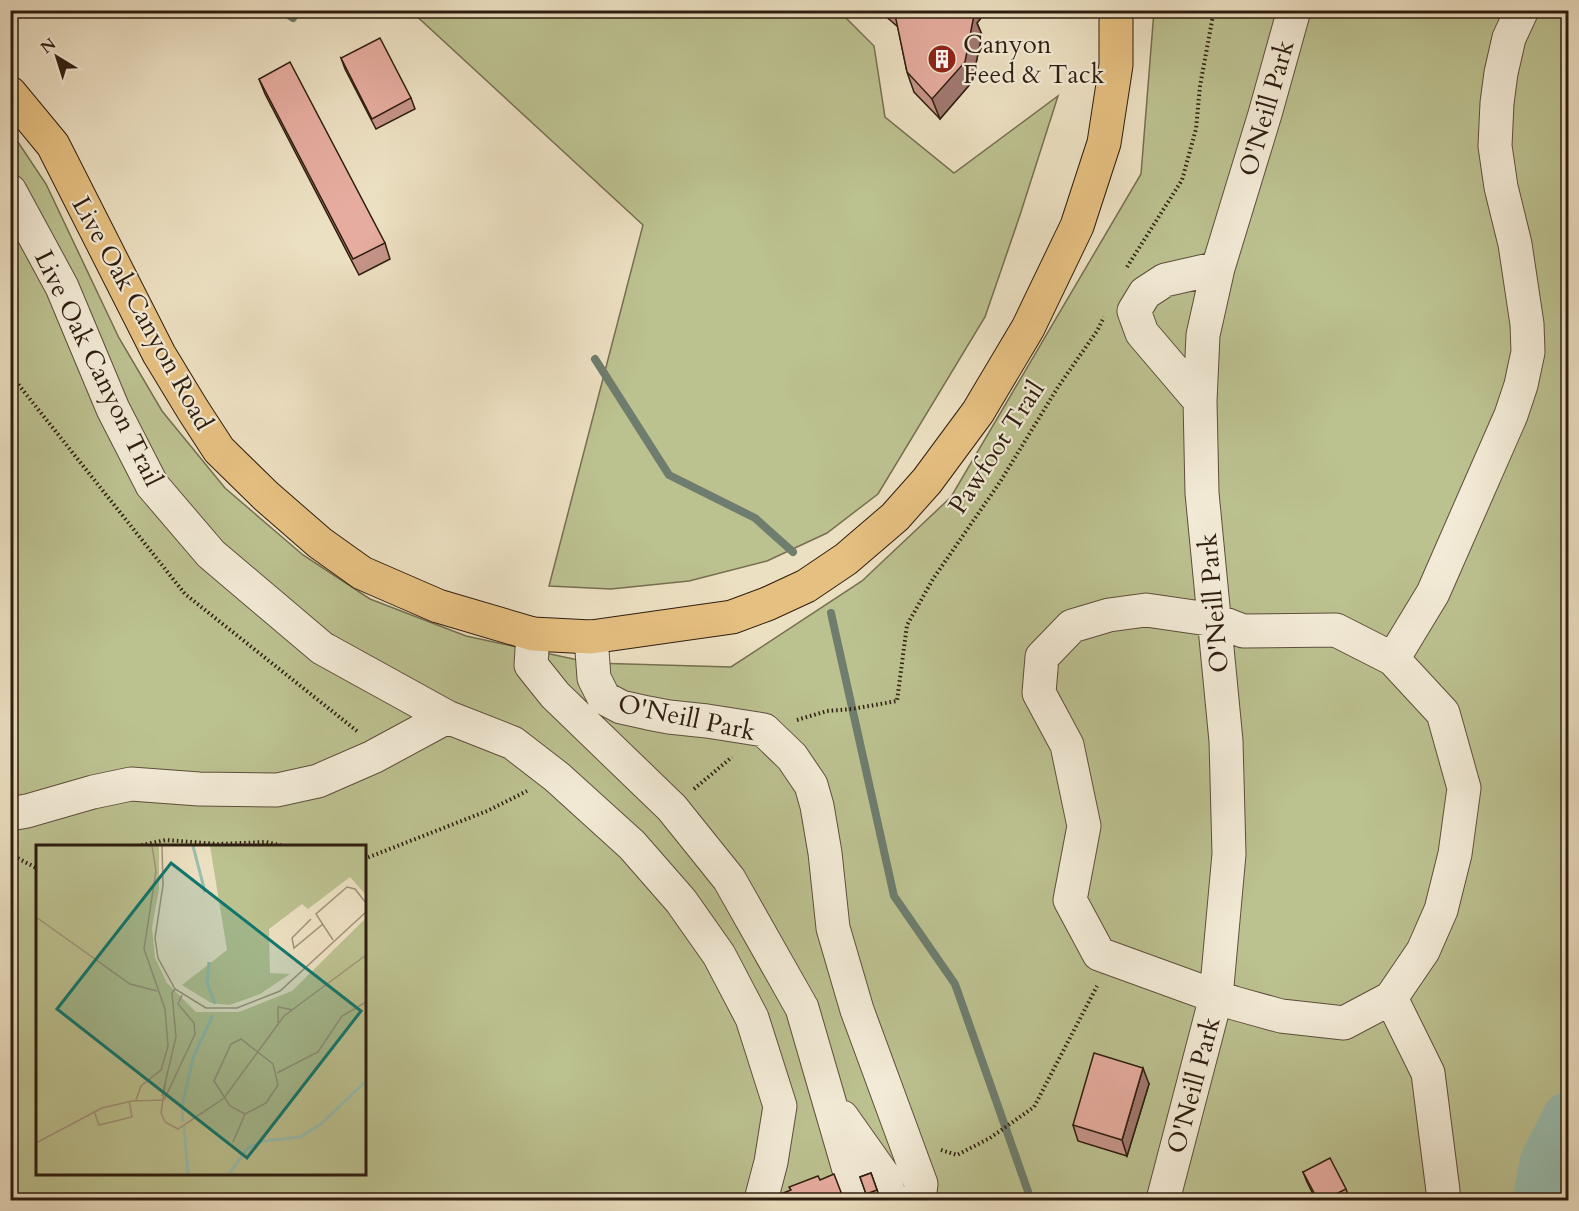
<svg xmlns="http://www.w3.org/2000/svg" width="1579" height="1211" viewBox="0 0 1579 1211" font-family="Cardo,serif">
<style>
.green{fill:#bcc190;stroke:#756f50;stroke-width:1.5;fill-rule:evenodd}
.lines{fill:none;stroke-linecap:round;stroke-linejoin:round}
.stream{stroke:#6e7d6e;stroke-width:8}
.river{stroke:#99bdae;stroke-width:51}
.minor-casing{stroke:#5e4e3c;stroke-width:35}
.major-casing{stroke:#2e1d0f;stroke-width:35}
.path{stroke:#2e1d0f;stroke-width:4;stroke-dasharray:1.5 3;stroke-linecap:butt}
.minor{stroke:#f3ebd7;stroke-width:33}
.major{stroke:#e6c081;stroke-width:33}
.wall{fill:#c69489;stroke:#2e1d0f;stroke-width:1.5}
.shaded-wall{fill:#a1786f;stroke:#2e1d0f;stroke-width:1.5}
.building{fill:#e6ac9f;stroke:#2e1d0f;stroke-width:1.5}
.labels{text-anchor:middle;stroke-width:4.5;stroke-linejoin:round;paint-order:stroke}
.poi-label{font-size:26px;fill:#2e1d0f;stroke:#f3ebd7;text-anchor:start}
.street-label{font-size:26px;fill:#2e1d0f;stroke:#f3ebd7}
.inset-river{fill:none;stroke:#99bdae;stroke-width:3}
.inset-road{fill:none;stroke:#a0927a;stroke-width:1.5}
.view{fill:#0f766e;fill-opacity:0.15;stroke:#0f766e;stroke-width:3}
.inset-edge{fill:none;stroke:#2e1d0f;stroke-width:3}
</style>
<rect width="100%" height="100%" fill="#ece0c2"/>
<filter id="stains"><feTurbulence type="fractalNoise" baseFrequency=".00333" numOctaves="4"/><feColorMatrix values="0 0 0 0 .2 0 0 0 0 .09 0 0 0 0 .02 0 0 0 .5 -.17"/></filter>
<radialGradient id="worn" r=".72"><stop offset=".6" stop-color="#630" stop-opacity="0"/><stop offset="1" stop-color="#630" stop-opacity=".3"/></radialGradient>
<!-- green -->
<path class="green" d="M 411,11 L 839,11 L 874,46 L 885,117 L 954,173 L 1058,96 L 1020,215 L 985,317 L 878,494 L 827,533 L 767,561 L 689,581 L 611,589 L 549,586 L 643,225 Z
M 1154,11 L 1568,11 L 1568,1200 L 11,1200 L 10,130 L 46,184 L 119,338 L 162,411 L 225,488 L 303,555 L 370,599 L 466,636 L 592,663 L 731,667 L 862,581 L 951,497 L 1141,174 ZM 38,846 L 364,846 L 364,1174 L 38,1174 Z"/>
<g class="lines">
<!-- stream -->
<path class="stream" d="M 281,10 L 293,18
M 595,359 L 669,475 L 755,518 L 793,552
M 831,613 L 894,896 L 955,984 L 1031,1200"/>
<!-- river -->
<path class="river" d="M 1538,1200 L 1545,1162 L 1568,1117"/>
<!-- minor casing -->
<g class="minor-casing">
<path id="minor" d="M 10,191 L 62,287 L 113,409 L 152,485 L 211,554 L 322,648 L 447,717 L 513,743 L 557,777 L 632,845 L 681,901 L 719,955 L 752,1018 L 780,1106 L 771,1162 L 761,1200
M 1200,401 L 1142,333 L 1134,311 L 1145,293 L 1165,280 L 1218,268
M 1146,610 L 1215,620 L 1243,631 L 1336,630 L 1393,659 L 1443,713 L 1464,788 L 1455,854 L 1441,910 L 1423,951 L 1391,998 L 1344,1023 L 1281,1016 L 1234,1003 L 1099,954 L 1070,900 L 1084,826 L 1067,745 L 1039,693 L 1042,657 L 1072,626 L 1109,615 Z
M 533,634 L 531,665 L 555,695 L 672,808 L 729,879 L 802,1008 L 854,1187 L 860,1200
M 591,637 L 594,678 L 604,698 L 621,707 L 648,713 L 669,717 L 707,721 L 764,730 L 792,757 L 811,785 L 817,806 L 825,853 L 833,928 L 857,1010 L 921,1184 L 919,1200
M 1393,659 L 1433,593 L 1511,415 L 1521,385 L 1528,352 L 1527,324 L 1515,244 L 1501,187 L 1495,146 L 1497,103 L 1501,73 L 1509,38 L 1522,10
M 10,814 L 27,811 L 93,792 L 131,784 L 199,789 L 277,790 L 318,781 L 373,757 L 447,717
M 1391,998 L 1428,1073 L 1443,1191
M 842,1117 L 883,1175 L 891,1200
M 1163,1200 L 1216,997 L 1229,854 L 1226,741 L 1202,493 L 1200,401 L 1203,335 L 1218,268 L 1265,114 L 1294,10"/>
</g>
<!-- major casing -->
<g class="major-casing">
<path id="major" d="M 10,93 L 53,145 L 159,354 L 193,410 L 219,450 L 266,496 L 320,543 L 362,573 L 438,606 L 533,634 L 591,637 L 732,617 L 767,604 L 806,586 L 846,559 L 895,517 L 927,481 L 978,412 L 1028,328 L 1077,226 L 1104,143 L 1116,65 L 1116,10"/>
</g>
<!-- path -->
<path class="path" d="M 1127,267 L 1182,180 L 1196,129 L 1200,86 L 1214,10
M 10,374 L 185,594 L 357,731
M 797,720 L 827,711 L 852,709 L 897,701 L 907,625 L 933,579 L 1000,482 L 1058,387 L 1097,331 L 1104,317
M 694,789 L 732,757
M 137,846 L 166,840 L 218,844 L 266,842 L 284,846
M 10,854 L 38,869
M 364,859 L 487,811 L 527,791
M 941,1150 L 957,1155 L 990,1138 L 1034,1107 L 1097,986"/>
<!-- minor -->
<use href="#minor" class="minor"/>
<!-- major -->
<use href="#major" class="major"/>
</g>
<!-- wall -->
<path class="wall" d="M 874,10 L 987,10 L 977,23 L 982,35 L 972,82 L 940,119 L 914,92 L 907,72 L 898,27 L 883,14 L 881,17 Z
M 341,58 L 411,98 L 415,109 L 376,129 L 345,69 Z
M 259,79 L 385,243 L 390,259 L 359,275 L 265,94 Z
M 1149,1084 L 1127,1156 L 1078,1141 L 1073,1125 Z
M 1303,1172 L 1346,1189 L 1350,1200 L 1316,1200 L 1307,1182 Z
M 871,1173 L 879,1195 L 868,1199 L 860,1177 Z"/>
<!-- shaded-wall -->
<path class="shaded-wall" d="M 879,10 L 882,10 L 883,14 L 881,17 Z
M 967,10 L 987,10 L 977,23 L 982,35 L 972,82 L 940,119 L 932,99 Z
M 1143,1068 L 1149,1084 L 1127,1156 L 1122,1140 Z"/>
<!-- building -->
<path class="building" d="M 894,10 L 969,10 L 974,15 L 965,62 L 932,99 L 907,72 Z
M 380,38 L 411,98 L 372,119 L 341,58 Z
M 290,62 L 385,243 L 353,259 L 259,79 Z
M 1094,1053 L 1143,1068 L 1122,1140 L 1073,1125 Z
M 1330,1158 L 1346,1189 L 1324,1200 L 1318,1200 L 1303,1172 Z
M 871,1173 L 877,1190 L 866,1194 L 860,1177 Z
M 834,1174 L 844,1200 L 783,1200 L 781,1194 L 791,1190 L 789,1187 L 818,1176 L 820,1180 Z"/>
<!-- icons -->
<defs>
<g id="building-disc" transform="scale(1.5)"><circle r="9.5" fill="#8f2418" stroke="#f3ebd7"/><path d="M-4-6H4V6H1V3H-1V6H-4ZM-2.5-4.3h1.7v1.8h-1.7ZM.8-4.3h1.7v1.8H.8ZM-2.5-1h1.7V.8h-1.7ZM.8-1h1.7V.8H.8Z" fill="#fff"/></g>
</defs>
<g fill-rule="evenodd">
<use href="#building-disc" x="942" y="59"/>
</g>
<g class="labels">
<!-- poi labels -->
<g class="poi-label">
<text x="963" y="53">Canyon<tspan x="963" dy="30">Feed &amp; Tack</tspan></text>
</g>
<!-- street labels -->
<g class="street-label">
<text transform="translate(1266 108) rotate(-74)" y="9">O'Neill Park</text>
<text transform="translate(143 313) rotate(61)" y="9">Live Oak Canyon Road</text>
<text transform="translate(99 368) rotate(64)" y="9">Live Oak Canyon Trail</text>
<text transform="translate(996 447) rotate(-57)" y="9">Pawfoot Trail</text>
<text transform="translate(1213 603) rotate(-95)" y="9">O'Neill Park</text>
<text transform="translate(687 717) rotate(12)" y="9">O'Neill Park</text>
<text transform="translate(1193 1085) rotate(-75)" y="9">O'Neill Park</text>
</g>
</g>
<!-- overview -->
<g transform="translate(36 845)">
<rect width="330" height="330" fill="#ece0c2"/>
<path d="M 0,1 L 123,1 L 123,44 L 116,83 L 119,113 L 131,138 L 160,167 L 203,167 L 256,146 L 330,73 L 330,329 L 0,329 ZM 174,1 L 330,1 L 330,50 L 314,32 L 272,64 L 266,59 L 233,84 L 234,128 L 254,129 L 224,149 L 194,160 L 175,158 L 146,140 L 191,105 Z" fill="#bcc190"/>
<path class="inset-river" d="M 157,1 L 169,47M 173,117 L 171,138 L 179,159M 147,277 L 146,261 L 158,210 L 177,170M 148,281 L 152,329M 193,329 L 212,303 L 227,296 L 264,292 L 285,279 L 330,236"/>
<path class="inset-road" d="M 126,1 L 127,40 L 119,93 L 122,113 L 139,144 L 170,163 L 201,163 L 244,146 L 330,67M 0,72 L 94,139 L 121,146M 275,74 L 256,93 L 258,103 L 287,79M 297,95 L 280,69 L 311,42 L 319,44 L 330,58M 242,178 L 242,162 L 257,165M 205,194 L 237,219 L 242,240 L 230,258 L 209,269 L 194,261 L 178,236 L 195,199 ZM 131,228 L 125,268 L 129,277 L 142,284 L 188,253 L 248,171 L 330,110M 241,228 L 282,207 L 306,171 L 330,157M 126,251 L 140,192 L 136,148 L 139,144M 100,255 L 105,241 L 125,225 L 132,201 L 129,164 L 108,104 L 120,26 L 116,1M 128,255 L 159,189 L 158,178 L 142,159 L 146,150M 58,266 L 63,280 L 96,272 L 93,256M 197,297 L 209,269M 0,298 L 66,263 L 96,256 L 127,255"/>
<path class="view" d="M 135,18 L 325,166 L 211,313 L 21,164 Z"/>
<rect width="330" height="330" class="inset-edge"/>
</g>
<!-- margin -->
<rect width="1579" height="1211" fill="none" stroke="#ece0c2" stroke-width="36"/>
<rect x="12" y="12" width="1555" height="1187" fill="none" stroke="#2e1d0f" stroke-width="3"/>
<rect x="18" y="18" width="1543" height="1175" fill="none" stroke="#2e1d0f" stroke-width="1.5"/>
<!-- north arrow -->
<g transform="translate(57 57) rotate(322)" stroke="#f3ebd7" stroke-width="4.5" paint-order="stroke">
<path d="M0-4.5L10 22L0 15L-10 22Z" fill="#2e1d0f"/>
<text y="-9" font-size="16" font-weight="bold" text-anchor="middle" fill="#2e1d0f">N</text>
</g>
<rect width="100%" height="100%" filter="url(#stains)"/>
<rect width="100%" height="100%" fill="url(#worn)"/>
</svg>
